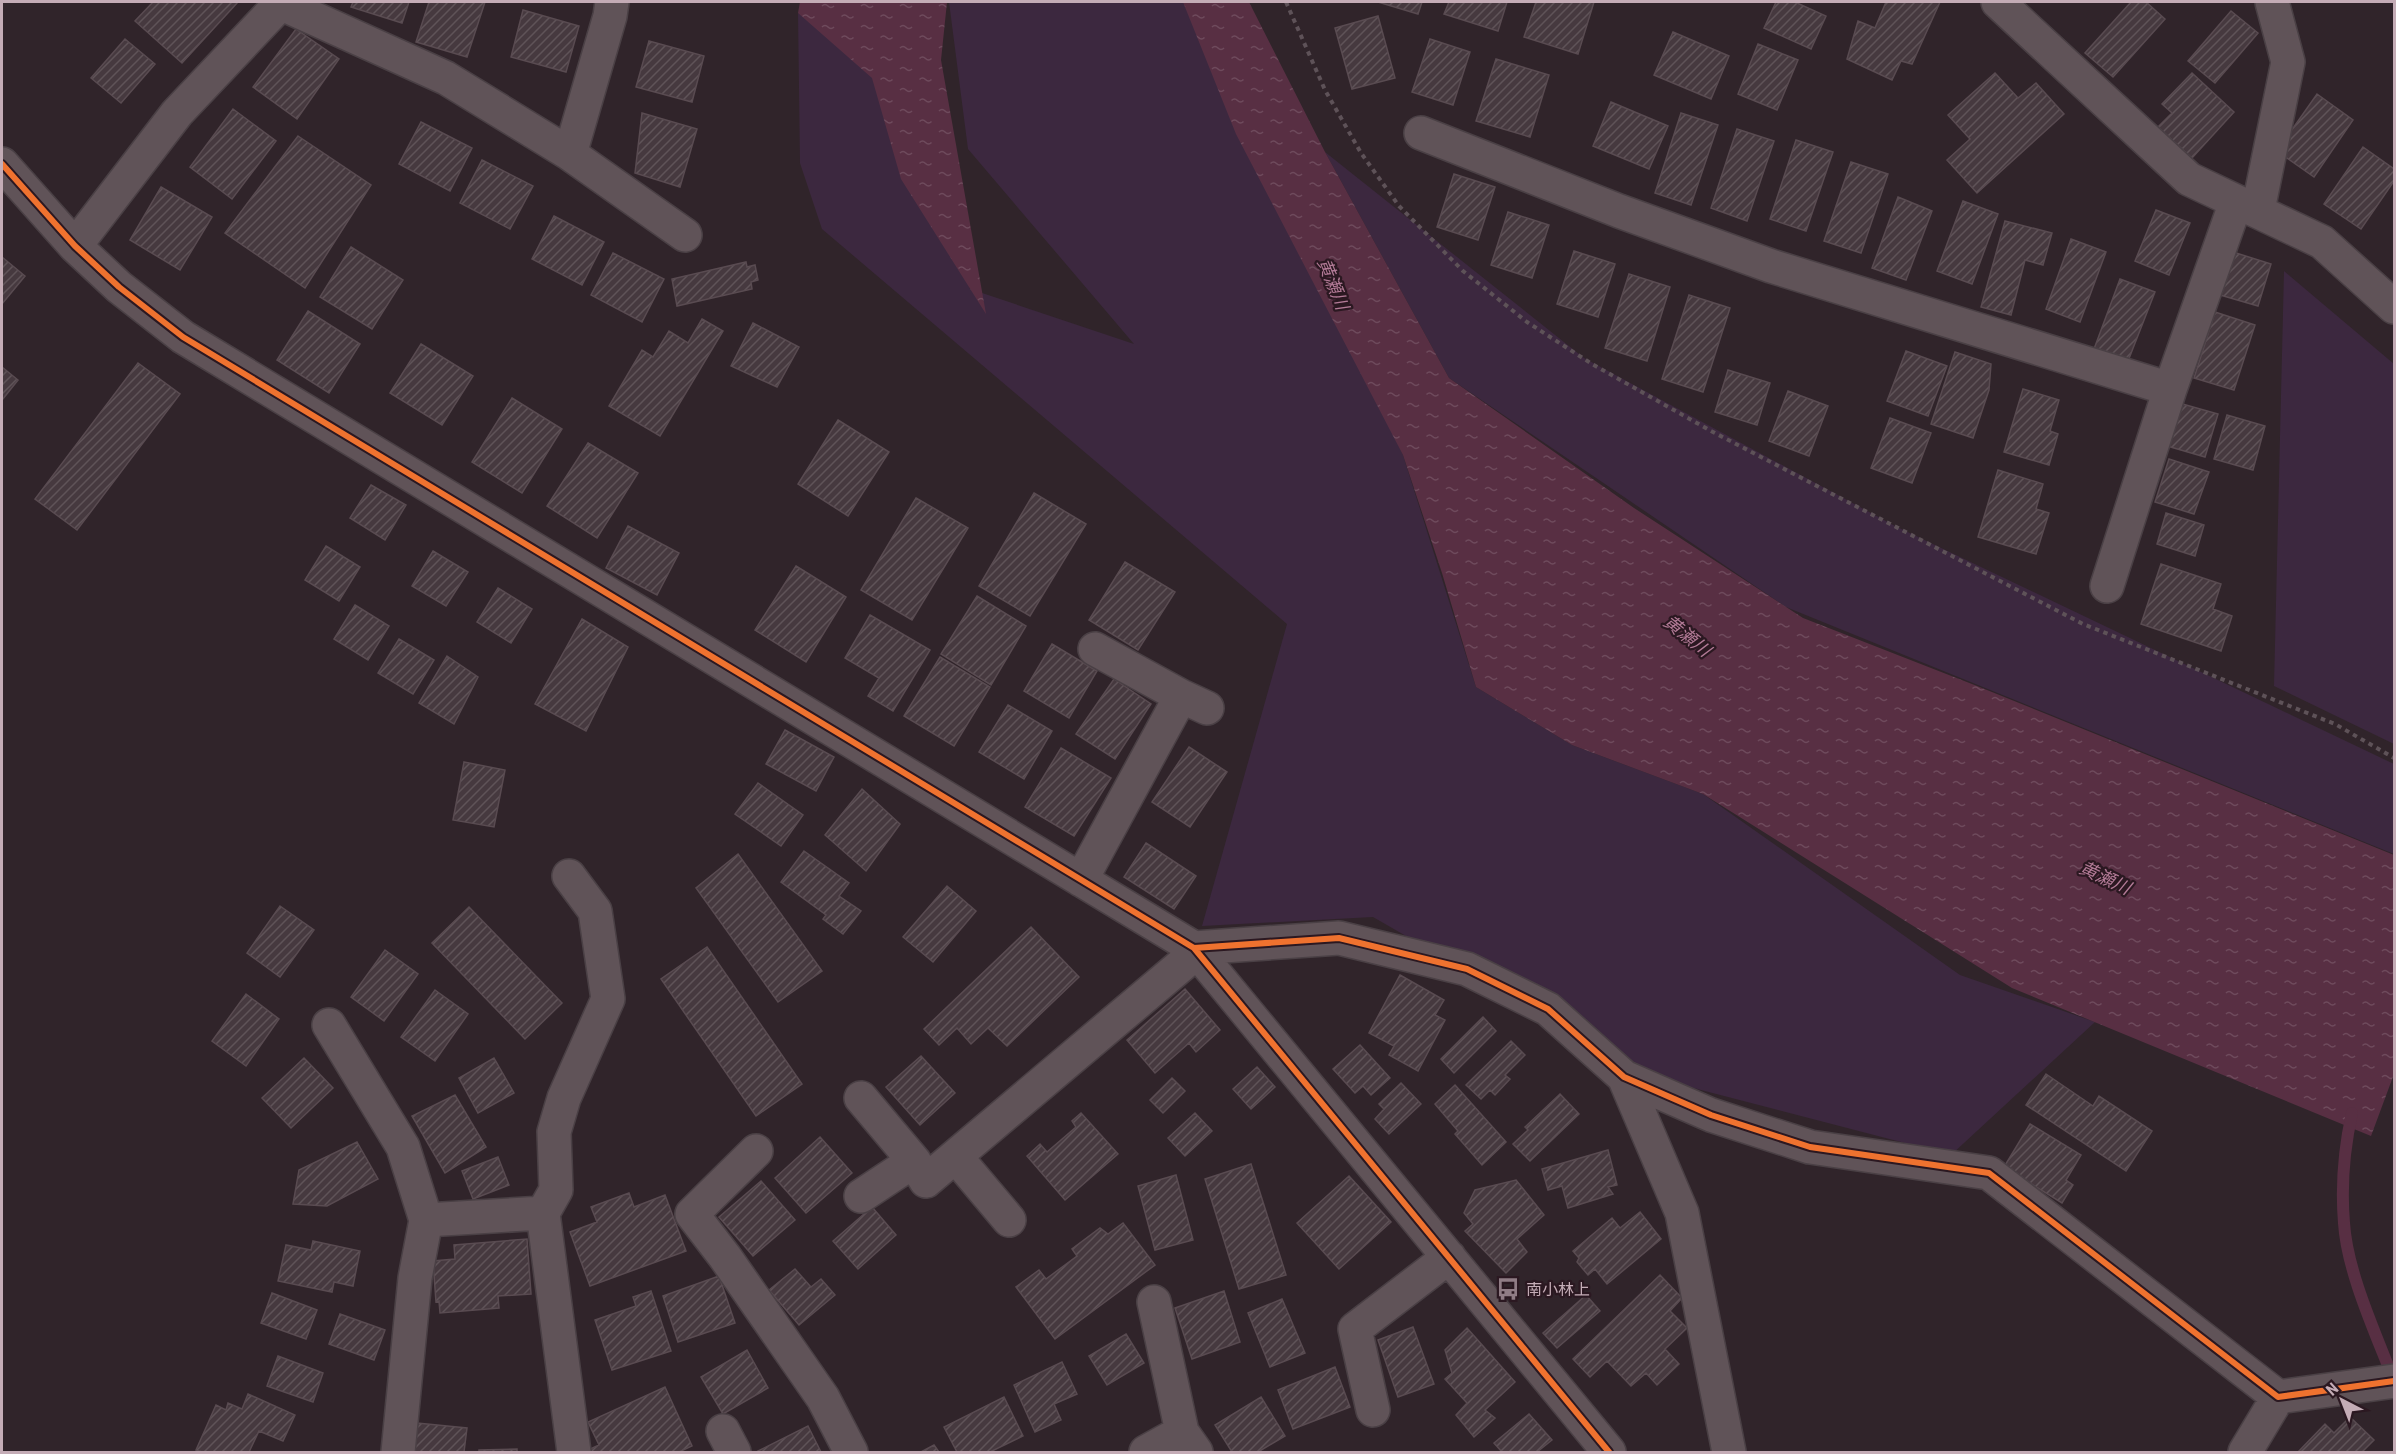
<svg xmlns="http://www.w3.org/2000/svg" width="2396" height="1454" viewBox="0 0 2396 1454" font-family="'Roboto Condensed','Noto Sans JP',sans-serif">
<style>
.grass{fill:#3c283f}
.water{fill:url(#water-ripples)}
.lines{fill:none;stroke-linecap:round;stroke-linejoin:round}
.stream{stroke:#582f43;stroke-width:12}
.building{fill:url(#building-hatch);stroke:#594b51;stroke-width:1.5}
.minor-casing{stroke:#4a4045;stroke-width:36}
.path{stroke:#5e5258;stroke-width:4;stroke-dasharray:4.5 4.5;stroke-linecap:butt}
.minor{stroke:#605358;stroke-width:33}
.cycleway-casing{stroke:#2b1821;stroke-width:10}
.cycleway{stroke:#ef722f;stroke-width:6}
.labels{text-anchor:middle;stroke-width:4.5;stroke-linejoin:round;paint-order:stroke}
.poi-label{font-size:16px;fill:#c4acb6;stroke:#2b1821;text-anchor:start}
.water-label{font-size:18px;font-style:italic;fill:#b27a96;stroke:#2b1821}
</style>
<defs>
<pattern id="water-ripples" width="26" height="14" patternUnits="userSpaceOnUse" patternTransform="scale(1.5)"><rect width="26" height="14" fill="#582f43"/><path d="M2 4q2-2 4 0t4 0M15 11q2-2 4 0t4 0" fill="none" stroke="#6e4a5c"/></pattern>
<pattern id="building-hatch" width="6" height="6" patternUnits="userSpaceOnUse" patternTransform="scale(1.5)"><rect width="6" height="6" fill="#46393f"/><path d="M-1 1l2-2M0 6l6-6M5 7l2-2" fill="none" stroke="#5f5358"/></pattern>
</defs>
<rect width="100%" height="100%" fill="#30242a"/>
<!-- grass -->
<path class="grass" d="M 949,2 L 1191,2 L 1403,455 L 1476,687 L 1572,745 L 1703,794 L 1960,975 L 2095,1022 L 1951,1155 L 1651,1077 L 1373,917 L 1202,926 L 1287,624 L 822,229 L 800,163 L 798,13 L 882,59 L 970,289 L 1134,344 L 968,149 Z
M 1325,152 L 1584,358 L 1895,526 L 2394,764 L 2394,854 L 1786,607 L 1449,378 Z
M 2284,271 L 2394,364 L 2394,744 L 2274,686 Z"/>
<!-- water -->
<path class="water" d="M 800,2 L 947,2 L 941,60 L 986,314 L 901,179 L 872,78 L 798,13 Z
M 1183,2 L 1249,2 L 1325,152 L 1449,378 L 1634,508 L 1803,618 L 1977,686 L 2394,855 L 2394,1074 L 2371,1136 L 2012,988 L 1703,794 L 1572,745 L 1476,687 L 1442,573 L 1403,455 L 1236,134 Z"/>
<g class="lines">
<!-- stream -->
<path class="stream" d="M 2352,1113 C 2344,1149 2341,1186 2344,1223 C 2347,1272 2376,1334 2394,1381"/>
</g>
<!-- building -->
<path class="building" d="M 153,2 L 238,2 L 182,63 L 135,21 Z
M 353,2 L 409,2 L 402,23 L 351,7 Z
M 429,2 L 485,2 L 467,57 L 416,42 Z
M 1378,2 L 1422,2 L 1418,14 Z
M 1449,2 L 1507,2 L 1498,31 L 1444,14 Z
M 1536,2 L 1594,2 L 1578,54 L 1524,37 Z
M 1776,2 L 1795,2 L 1826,16 L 1811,49 L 1764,28 Z
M 1886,2 L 1940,2 L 1912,64 L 1901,61 L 1892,80 L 1847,59 L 1858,21 L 1875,28 Z
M 2131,2 L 2146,2 L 2165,19 L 2113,77 L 2085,53 Z
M 523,10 L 579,26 L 566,72 L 511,57 Z
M 2231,11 L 2258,33 L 2215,83 L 2188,61 Z
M 1378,16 L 1395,78 L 1352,89 L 1335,28 Z
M 296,29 L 339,59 L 297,119 L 253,87 Z
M 1673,32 L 1729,56 L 1711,99 L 1654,75 Z
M 125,39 L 155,64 L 121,103 L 91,78 Z
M 1430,39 L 1470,52 L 1453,105 L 1412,92 Z
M 649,41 L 704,56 L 692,102 L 636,87 Z
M 1758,44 L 1798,60 L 1777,110 L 1738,94 Z
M 1496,59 L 1549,75 L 1530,137 L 1476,121 Z
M 1995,73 L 2018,98 L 2036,83 L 2064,114 L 1977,193 L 1947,160 L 1970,139 L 1948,115 Z
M 2192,73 L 2234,112 L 2192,158 L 2158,127 L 2172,113 L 2162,104 Z
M 2317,94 L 2353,120 L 2314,177 L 2277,151 Z
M 1611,102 L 1668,126 L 1649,169 L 1593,146 Z
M 233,109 L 276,141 L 232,199 L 190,167 Z
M 642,113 L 697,129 L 680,187 L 635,173 Z
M 1681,113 L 1718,125 L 1691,205 L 1655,193 Z
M 421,122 L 472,148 L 450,191 L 399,164 Z
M 1737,129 L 1774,141 L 1747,221 L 1711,208 Z
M 298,136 L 371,185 L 305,288 L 225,233 Z
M 1796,140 L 1833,152 L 1806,231 L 1770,219 Z
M 2363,147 L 2394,169 L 2394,181 L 2361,229 L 2324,204 Z
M 482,160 L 533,186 L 510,229 L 460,203 Z
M 1851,162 L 1888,174 L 1861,253 L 1824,241 Z
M 1454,174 L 1495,187 L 1478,240 L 1437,227 Z
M 161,187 L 212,217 L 180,270 L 130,240 Z
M 1898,197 L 1932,211 L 1906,280 L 1872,268 Z
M 1963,201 L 1998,214 L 1972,284 L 1937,271 Z
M 2156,210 L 2190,223 L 2169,275 L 2135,261 Z
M 1508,212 L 1549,225 L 1532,278 L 1491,265 Z
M 554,216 L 604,242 L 582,285 L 532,259 Z
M 2005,221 L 2052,233 L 2043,265 L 2025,260 L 2011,315 L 1981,307 Z
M 2071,239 L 2106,252 L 2080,322 L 2046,309 Z
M 351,247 L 403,280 L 372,329 L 320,297 Z
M 1574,251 L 1615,264 L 1598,317 L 1557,304 Z
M 2233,252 L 2271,264 L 2258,306 L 2220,295 Z
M 613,253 L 664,279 L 642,322 L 591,295 Z
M 2,257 L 25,276 L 2,304 Z
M 746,262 L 747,267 L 755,265 L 758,280 L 751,282 L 752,289 L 677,306 L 672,279 Z
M 1629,274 L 1670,287 L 1647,361 L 1605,348 Z
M 2120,279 L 2155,292 L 2128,361 L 2094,349 Z
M 1689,295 L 1730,308 L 1703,392 L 1662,379 Z
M 308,311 L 360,344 L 329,393 L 277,360 Z
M 2215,312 L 2255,325 L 2234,390 L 2194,378 Z
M 702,319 L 723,331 L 660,436 L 609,406 L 642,350 L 653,357 L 669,331 L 688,343 Z
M 753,323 L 799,347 L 777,387 L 731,366 Z
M 421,344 L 473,376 L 442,425 L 390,393 Z
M 1906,351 L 1947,366 L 1928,416 L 1887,401 Z
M 1955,352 L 1991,364 L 1989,390 L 1973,438 L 1931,424 Z
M 138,363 L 180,394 L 77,530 L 35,499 Z
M 2,367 L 18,380 L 2,400 Z
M 1728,370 L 1770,383 L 1757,425 L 1715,412 Z
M 2023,389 L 2059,400 L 2050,431 L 2058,434 L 2049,465 L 2004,452 Z
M 1788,391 L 1828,406 L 1809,456 L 1769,441 Z
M 512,398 L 562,429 L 522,493 L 472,462 Z
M 2179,403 L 2218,414 L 2205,457 L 2167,446 Z
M 2227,415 L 2265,426 L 2253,470 L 2214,459 Z
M 1890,418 L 1931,433 L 1912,483 L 1871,468 Z
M 838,420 L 889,452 L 848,516 L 798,484 Z
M 588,443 L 638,473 L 597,538 L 547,506 Z
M 2169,459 L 2209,472 L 2194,514 L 2155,502 Z
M 1998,470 L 2043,484 L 2036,509 L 2049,513 L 2036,554 L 1978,537 Z
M 371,485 L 406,505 L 385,540 L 350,518 Z
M 1034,493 L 1086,524 L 1030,616 L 979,586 Z
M 916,498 L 968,528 L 912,620 L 861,590 Z
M 2166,513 L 2204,525 L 2195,556 L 2157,544 Z
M 628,526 L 679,553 L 657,595 L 606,568 Z
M 326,546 L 360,567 L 339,601 L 305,580 Z
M 433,551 L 468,572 L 446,606 L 412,586 Z
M 1125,562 L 1175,592 L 1138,650 L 1089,620 Z
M 2161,564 L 2221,584 L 2213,609 L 2232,616 L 2221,651 L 2141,624 Z
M 796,566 L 846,597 L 806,662 L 755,630 Z
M 498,588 L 532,609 L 511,643 L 477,622 Z
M 977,596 L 1026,626 L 991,685 L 941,654 Z
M 355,605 L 389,626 L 368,660 L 334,639 Z
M 870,615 L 930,650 L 893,711 L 868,696 L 879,678 L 845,658 Z
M 582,619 L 628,647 L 586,731 L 535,704 Z
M 399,639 L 434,660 L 413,694 L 378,673 Z
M 1052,644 L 1097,671 L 1069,718 L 1024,691 Z
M 447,656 L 478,677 L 454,724 L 419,703 Z
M 940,657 L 990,687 L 954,746 L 904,716 Z
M 1114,679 L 1151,704 L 1115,759 L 1076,734 Z
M 1008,705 L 1052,731 L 1024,779 L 979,752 Z
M 785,730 L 834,757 L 816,791 L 766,764 Z
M 1189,747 L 1227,772 L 1190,827 L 1152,802 Z
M 1061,748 L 1111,778 L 1074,836 L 1025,807 Z
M 464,762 L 505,770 L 494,827 L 453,820 Z
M 758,783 L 803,815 L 781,846 L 735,814 Z
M 862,789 L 900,824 L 866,871 L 825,835 Z
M 1146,843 L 1196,876 L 1174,909 L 1124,877 Z
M 804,851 L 849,883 L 839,896 L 861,911 L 843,934 L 823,919 L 826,915 L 781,882 Z
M 738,854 L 822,971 L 778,1002 L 696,888 Z
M 947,886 L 976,911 L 933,962 L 903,937 Z
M 280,906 L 314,930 L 280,977 L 247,953 Z
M 469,907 L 562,1003 L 525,1039 L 432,943 Z
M 1031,927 L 1079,977 L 1007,1046 L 988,1028 L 971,1044 L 957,1028 L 939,1045 L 924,1029 Z
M 707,947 L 802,1084 L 756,1116 L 661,979 Z
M 385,950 L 418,974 L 384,1021 L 351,997 Z
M 1400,975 L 1444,1000 L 1435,1015 L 1445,1020 L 1418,1071 L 1389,1055 L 1394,1046 L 1369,1033 Z
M 1185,989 L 1220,1030 L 1196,1052 L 1189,1043 L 1155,1073 L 1127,1040 Z
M 435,990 L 468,1014 L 435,1061 L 401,1037 Z
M 246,994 L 279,1019 L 246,1066 L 212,1041 Z
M 1483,1017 L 1496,1031 L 1454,1073 L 1441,1059 Z
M 1511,1041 L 1525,1055 L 1505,1075 L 1510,1079 L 1495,1095 L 1490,1090 L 1481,1099 L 1466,1085 Z
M 1360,1045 L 1390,1078 L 1371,1095 L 1363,1086 L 1355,1093 L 1333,1069 Z
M 921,1056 L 955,1093 L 920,1125 L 886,1087 Z
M 304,1058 L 333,1088 L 291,1128 L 262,1098 Z
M 494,1058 L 514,1093 L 478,1113 L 459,1078 Z
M 1257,1067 L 1275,1087 L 1251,1109 L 1233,1089 Z
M 2046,1074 L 2093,1106 L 2099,1096 L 2152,1131 L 2126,1171 L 2026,1105 Z
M 1172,1078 L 1185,1091 L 1163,1113 L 1150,1100 Z
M 1401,1083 L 1421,1104 L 1389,1134 L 1375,1119 L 1384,1109 L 1379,1104 Z
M 1455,1085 L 1506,1142 L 1482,1165 L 1455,1134 L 1458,1131 L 1435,1104 Z
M 1560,1094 L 1579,1114 L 1530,1161 L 1513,1144 L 1528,1130 L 1525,1127 Z
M 455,1095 L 486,1147 L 445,1173 L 412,1116 Z
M 1081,1113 L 1118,1154 L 1065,1200 L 1027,1156 L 1040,1144 L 1047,1152 L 1076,1127 L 1072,1121 Z
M 1195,1113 L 1212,1131 L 1185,1156 L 1168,1138 Z
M 2030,1124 L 2081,1155 L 2066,1180 L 2073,1185 L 2062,1203 L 2004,1167 Z
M 820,1137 L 852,1173 L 806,1213 L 775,1178 Z
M 357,1142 L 378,1179 L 327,1206 L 293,1204 L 299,1170 Z
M 1608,1150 L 1617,1185 L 1608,1187 L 1613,1194 L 1568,1208 L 1562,1186 L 1548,1190 L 1542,1169 Z
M 498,1157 L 509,1185 L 473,1199 L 462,1171 Z
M 1251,1164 L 1286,1275 L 1239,1289 L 1205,1179 Z
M 1176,1175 L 1193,1240 L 1155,1250 L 1138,1186 Z
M 1349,1176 L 1391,1222 L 1339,1269 L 1297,1223 Z
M 1516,1180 L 1544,1215 L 1517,1239 L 1527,1252 L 1506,1273 L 1465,1231 L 1473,1224 L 1464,1213 L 1475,1190 Z
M 761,1181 L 795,1220 L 753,1256 L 719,1217 Z
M 629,1193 L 634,1207 L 665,1195 L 686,1251 L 590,1286 L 570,1232 L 597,1222 L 591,1207 Z
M 872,1207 L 896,1235 L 858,1269 L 833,1241 Z
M 1640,1212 L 1661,1239 L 1607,1284 L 1595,1269 L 1588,1275 L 1577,1262 L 1579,1258 L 1573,1251 L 1612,1218 L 1620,1228 Z
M 1123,1223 L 1155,1265 L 1055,1339 L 1016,1287 L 1039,1270 L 1046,1279 L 1077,1256 L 1072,1249 L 1100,1228 L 1108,1234 Z
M 527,1239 L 531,1294 L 498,1296 L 499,1308 L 440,1313 L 439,1301 L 436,1302 L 433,1261 L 455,1259 L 454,1245 Z
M 313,1241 L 360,1251 L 353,1286 L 334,1282 L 332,1292 L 278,1281 L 286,1245 L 311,1250 Z
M 795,1269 L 811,1287 L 821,1279 L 835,1295 L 799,1325 L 769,1290 Z
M 1660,1275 L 1682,1298 L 1670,1311 L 1687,1328 L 1665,1349 L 1679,1364 L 1657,1385 L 1646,1373 L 1631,1386 L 1607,1361 L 1590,1377 L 1573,1359 Z
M 719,1276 L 735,1323 L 678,1342 L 663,1296 Z
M 651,1291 L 671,1351 L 612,1370 L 595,1320 L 636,1306 L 633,1297 Z
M 1224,1291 L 1240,1342 L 1192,1359 L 1175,1308 Z
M 272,1293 L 317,1310 L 306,1339 L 261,1323 Z
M 1586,1295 L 1600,1311 L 1557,1348 L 1543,1333 Z
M 1282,1299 L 1305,1353 L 1270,1367 L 1248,1313 Z
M 340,1314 L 385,1330 L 374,1360 L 329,1344 Z
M 1413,1327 L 1434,1384 L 1398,1397 L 1378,1340 Z
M 1467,1328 L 1515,1382 L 1485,1410 L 1495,1418 L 1474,1437 L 1456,1415 L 1467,1403 L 1445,1379 L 1452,1373 L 1445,1350 Z
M 1126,1334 L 1144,1363 L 1107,1385 L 1089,1356 Z
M 747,1350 L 768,1388 L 723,1414 L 701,1377 Z
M 278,1356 L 323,1373 L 313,1402 L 267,1386 Z
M 1062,1362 L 1077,1394 L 1054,1404 L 1061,1420 L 1035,1432 L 1014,1385 Z
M 1335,1367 L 1350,1407 L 1293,1429 L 1278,1390 Z
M 665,1387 L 692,1446 L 679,1452 L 589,1452 L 588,1450 L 599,1445 L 588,1422 Z
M 248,1394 L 295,1415 L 283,1441 L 259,1431 L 249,1452 L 202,1452 L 196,1450 L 216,1405 L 226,1410 L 228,1403 L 242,1409 Z
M 1004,1397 L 1023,1436 L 990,1452 L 957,1452 L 944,1427 Z
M 1261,1397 L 1285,1436 L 1258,1452 L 1232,1452 L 1215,1425 Z
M 1529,1414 L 1552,1440 L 1537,1452 L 1502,1452 L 1494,1443 Z
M 2350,1417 L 2374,1440 L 2362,1452 L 2298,1452 L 2325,1424 L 2334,1433 Z
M 417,1423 L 467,1428 L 464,1452 L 414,1452 Z
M 808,1426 L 821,1452 L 759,1452 L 758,1451 Z
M 934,1445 L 939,1452 L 921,1452 Z
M 517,1449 L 517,1452 L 479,1452 L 479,1450 Z"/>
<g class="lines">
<!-- minor casing -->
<g class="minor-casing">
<path id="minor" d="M 1998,2 L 2189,179 L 2322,242 L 2394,307
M 280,3 L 446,78 L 570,154 L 685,235
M 1421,133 L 1619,211 L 1771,266 L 2170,389
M 570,154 L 610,16 L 612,2
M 2,164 L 75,246 L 119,287 L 183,337 L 1194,948 L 1609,1452
M 2258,210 L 2288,62 L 2272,2
M 75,246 L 177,113 L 282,2
M 2107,586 L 2170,389 L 2236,202
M 1095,649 L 1181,696 L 1207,708
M 569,876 L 595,911 L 608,999 L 564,1098 L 554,1132 L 556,1190 L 543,1213 L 574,1452
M 1081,880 L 1181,696
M 1194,948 L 1339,938 L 1467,969 L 1548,1009 L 1624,1077 L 1711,1115 L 1810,1147 L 1989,1173 L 2278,1397 L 2394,1381
M 329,1025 L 403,1147 L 426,1220 L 543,1213
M 1624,1077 L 1682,1213 L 1729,1452
M 861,1098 L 914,1161
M 756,1151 L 692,1214 L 725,1257 L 823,1398 L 851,1452
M 956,1157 L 1009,1220
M 861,1196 L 914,1161 L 926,1181 L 1197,952
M 1154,1302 L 1182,1432 L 1196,1452
M 1373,1410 L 1355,1329 L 1449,1257
M 723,1431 L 734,1452
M 398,1452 L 415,1278 L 426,1220
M 1146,1452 L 1182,1432
M 2245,1452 L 2278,1397"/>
</g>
<!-- path -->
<path class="path" d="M 1286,2 L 1325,90 L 1361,153 L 1399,206 L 1463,271 L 1527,322 L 1592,364 L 1711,431 L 2083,624 L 2335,724 L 2394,758"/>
<!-- minor -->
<use href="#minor" class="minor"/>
<!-- cycleway casing -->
<g class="cycleway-casing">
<path id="cycleway" d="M 2,164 L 75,246 L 119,287 L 183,337 L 1194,948 L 1609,1452
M 1194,948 L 1339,938 L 1467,969 L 1548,1009 L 1624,1077 L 1711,1115 L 1810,1147 L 1989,1173 L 2278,1397 L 2394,1381"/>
</g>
<!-- cycleway -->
<use href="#cycleway" class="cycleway"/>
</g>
<!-- icons -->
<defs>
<g id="bus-bare" transform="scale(1.8)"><path d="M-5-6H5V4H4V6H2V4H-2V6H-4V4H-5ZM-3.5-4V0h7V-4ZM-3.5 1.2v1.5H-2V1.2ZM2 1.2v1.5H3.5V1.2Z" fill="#907c85" stroke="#2b1821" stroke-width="2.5" paint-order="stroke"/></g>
</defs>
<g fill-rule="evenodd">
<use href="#bus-bare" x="1508" y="1289"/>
</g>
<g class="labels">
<!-- poi labels -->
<g class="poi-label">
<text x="1526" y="1295">南小林上</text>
</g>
<!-- water labels -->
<g class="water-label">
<text transform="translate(1333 284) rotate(68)" y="6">黄瀬川</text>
<text transform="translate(1687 636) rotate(39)" y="6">黄瀬川</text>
<text transform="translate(2105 878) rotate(25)" y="6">黄瀬川</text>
</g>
</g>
<!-- border -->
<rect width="2396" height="1454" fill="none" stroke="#c4acb6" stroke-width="6"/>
<!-- north arrow -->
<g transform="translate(2342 1400) rotate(318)" stroke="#2b1821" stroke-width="4.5" paint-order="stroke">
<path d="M0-4.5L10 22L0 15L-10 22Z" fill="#c4acb6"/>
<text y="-9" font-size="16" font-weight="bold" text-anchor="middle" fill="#c4acb6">N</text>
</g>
</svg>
